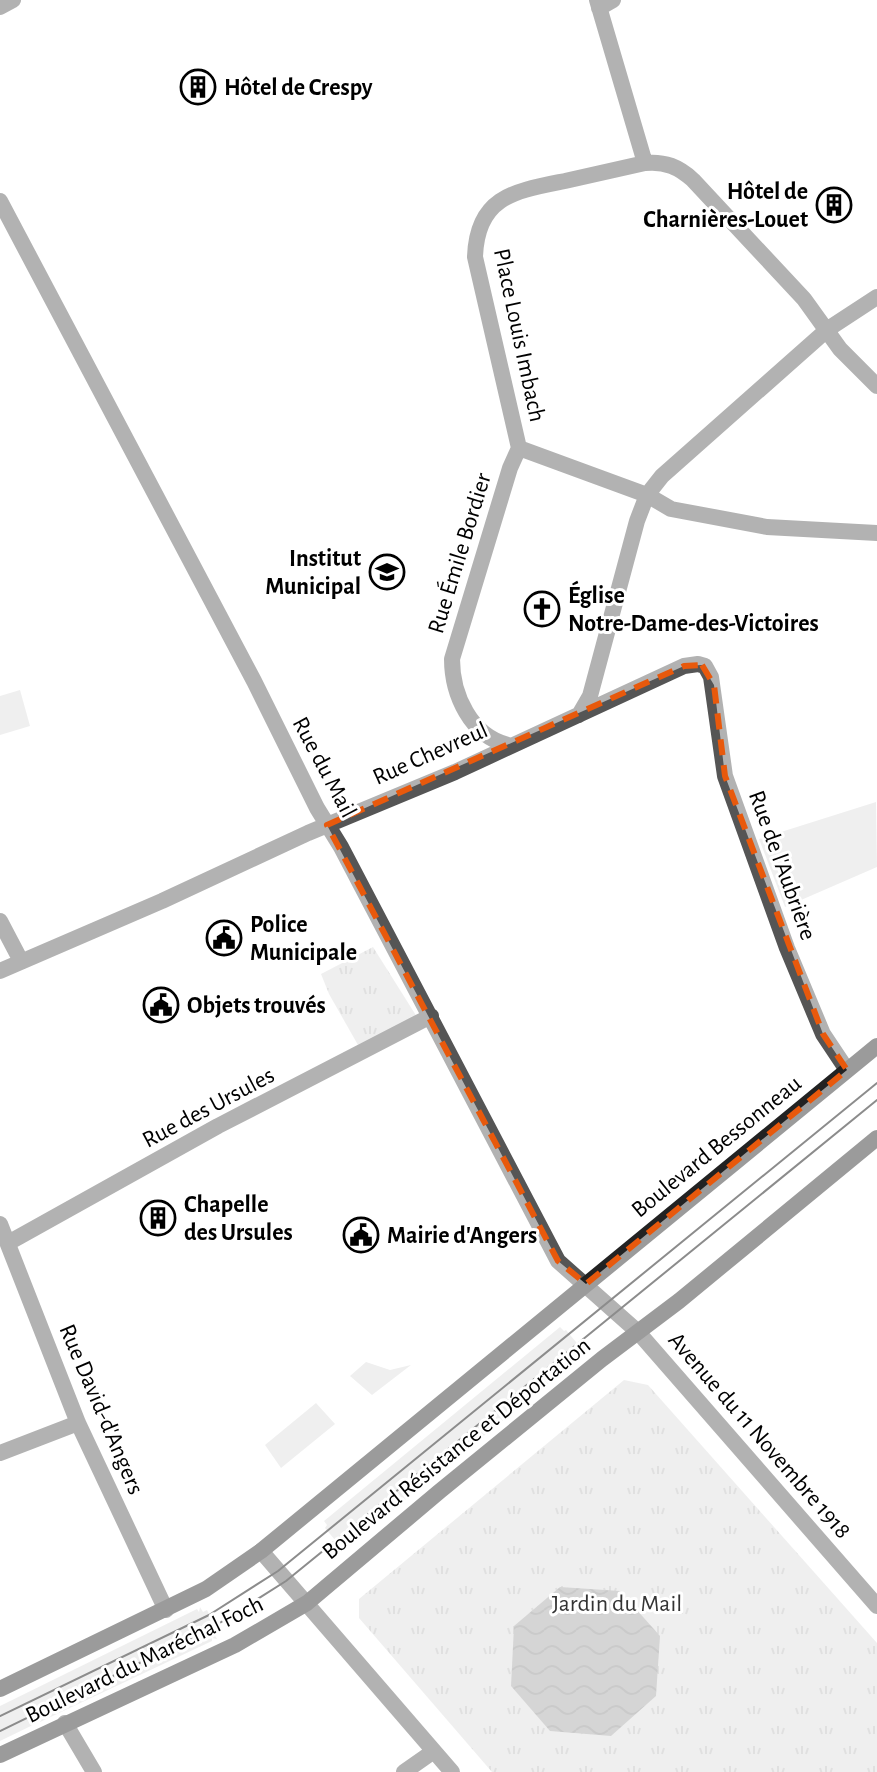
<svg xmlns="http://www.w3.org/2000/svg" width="877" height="1772" viewBox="0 0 877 1772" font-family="'Alegreya Sans',sans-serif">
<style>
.grass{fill:#dcdcdc}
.park{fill:url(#park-tufts)}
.water{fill:url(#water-waves)}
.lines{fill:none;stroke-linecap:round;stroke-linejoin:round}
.minor{stroke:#555;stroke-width:16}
.secondary{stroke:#222;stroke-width:16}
.tram{stroke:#000;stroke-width:2}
.marked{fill:none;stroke:#e8590c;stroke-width:6;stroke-dasharray:16 10;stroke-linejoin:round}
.labels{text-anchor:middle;stroke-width:6;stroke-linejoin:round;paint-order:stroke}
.poi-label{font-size:24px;font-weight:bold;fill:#000;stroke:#fff;text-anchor:start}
.street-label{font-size:24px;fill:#000;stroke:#fff}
.park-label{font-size:24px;fill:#333;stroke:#fff}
</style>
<defs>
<pattern id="park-tufts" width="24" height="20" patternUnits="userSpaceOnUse" patternTransform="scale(2)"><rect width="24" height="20" fill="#dcdcdc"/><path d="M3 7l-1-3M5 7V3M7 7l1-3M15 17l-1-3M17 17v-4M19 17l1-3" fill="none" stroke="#bbb"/></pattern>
<pattern id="water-waves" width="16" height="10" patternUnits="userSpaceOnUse" patternTransform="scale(2)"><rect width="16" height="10" fill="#a3a3a3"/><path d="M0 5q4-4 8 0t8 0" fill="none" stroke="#8b8b8b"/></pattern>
</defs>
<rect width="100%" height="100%" fill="#fff"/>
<!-- grass -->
<path class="grass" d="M 20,690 L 30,726 L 0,735 L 0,696 Z
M 876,802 L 877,867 L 785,907 L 759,839 Z
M 560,1327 L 564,1331 L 566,1330 L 581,1348 L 580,1351 L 583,1355 L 346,1548 L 343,1544 L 340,1546 L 325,1528 L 327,1525 L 324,1521 Z
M 366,1362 L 390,1370 L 411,1365 L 372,1395 L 350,1376 Z
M 316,1403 L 335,1424 L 281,1468 L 265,1445 Z
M 200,1607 L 203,1612 L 207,1610 L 218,1632 L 214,1634 L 217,1639 L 212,1638 L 212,1641 L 40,1722 L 38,1719 L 34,1721 L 35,1724 L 0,1741 L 0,1706 L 197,1609 L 199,1612 Z"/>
<!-- park -->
<path class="park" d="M 373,947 L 417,1017 L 358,1045 L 329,994 L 321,974 Z
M 624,1380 L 648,1385 L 877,1643 L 877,1772 L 492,1772 L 359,1618 L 359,1599 Z"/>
<!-- water -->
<path class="water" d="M 560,1587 L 620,1591 L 660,1636 L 656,1696 L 611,1736 L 550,1731 L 511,1686 L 514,1626 Z"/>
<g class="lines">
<!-- minor -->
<path class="minor" d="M 597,0 L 645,163
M 0,7 L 13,0
M 599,8 L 613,0
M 0,201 L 254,681 L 317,808 L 341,847 L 558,1261 L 638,1332 L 877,1606
M 519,448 L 475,257 C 477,196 515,191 565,181 C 592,175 619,169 645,163 C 665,161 679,167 693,180 L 804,299 L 840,349 L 877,386
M 519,448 L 647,495 L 671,509 L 767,527 L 877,533
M 579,715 L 590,696 L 637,521 L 647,495 L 662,476 L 828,329 L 877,297
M 508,745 C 471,736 452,695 452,659 L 510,468 L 519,448
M 0,921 L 21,961
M 0,971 L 162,901 L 308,833 L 455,772 L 684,666 L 698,664 L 705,666 L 711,677 L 725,776 L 787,948 L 823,1034 L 847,1070
M 0,1224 L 78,1423 L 166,1610
M 8,1243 L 218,1126 L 431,1016
M 0,1453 L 78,1423
M 261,1551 L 452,1772
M 65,1723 L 94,1772
M 404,1772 L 434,1751"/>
<!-- secondary -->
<path class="secondary" d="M 0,1689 L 206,1589 L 261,1551 L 877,1046
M 0,1755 L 235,1645 L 307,1603 L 440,1491 L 602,1359 L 679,1301 L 877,1138"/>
<!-- tram -->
<path class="tram" d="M 0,1716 L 209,1615 L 278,1571 L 877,1083
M 0,1731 L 215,1626 L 286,1581 L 877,1100"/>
</g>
<!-- marked area -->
<path d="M0 0H877V1772H0ZM 702,665 L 714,685 L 725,776 L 823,1034 L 847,1070 L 586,1284 L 558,1261 L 327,825 L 684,666 Z" fill="#fff" fill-opacity=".55" fill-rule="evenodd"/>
<path class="marked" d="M 702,665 L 714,685 L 725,776 L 823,1034 L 847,1070 L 586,1284 L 558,1261 L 327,825 L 684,666 Z"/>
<!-- icons -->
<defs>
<g id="building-ring" transform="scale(1.8)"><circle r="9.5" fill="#fff" stroke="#000" stroke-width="1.5"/><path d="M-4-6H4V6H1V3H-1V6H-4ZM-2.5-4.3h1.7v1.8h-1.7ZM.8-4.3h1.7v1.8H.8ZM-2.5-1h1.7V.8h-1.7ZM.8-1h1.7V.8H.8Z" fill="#000"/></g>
<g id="university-ring" transform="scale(1.8)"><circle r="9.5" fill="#fff" stroke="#000" stroke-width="1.5"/><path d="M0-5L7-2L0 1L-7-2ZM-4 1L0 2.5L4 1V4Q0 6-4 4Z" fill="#000"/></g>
<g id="church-ring" transform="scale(1.8)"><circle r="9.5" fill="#fff" stroke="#000" stroke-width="1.5"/><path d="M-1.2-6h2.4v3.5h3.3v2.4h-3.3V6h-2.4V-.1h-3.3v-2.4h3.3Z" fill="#000"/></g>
<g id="civic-ring" transform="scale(1.8)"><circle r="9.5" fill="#fff" stroke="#000" stroke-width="1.5"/><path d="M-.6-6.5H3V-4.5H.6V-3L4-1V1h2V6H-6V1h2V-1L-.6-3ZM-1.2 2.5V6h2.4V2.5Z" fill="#000"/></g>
</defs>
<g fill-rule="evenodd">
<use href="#building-ring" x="198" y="87"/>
<use href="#building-ring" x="834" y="205"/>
<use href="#university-ring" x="387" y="572"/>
<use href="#church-ring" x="542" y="609"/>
<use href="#civic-ring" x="224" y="938"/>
<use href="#civic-ring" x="161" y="1005"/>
<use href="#building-ring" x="158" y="1218"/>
<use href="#civic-ring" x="361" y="1235"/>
</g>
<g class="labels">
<!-- poi labels -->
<g class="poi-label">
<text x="224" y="95">Hôtel de Crespy</text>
<text x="808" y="199" text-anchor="end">Hôtel de<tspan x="808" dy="28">Charnières-Louet</tspan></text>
<text x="361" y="566" text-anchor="end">Institut<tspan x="361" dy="28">Municipal</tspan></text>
<text x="568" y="603">Église<tspan x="568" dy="28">Notre-Dame-des-Victoires</tspan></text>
<text x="250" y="932">Police<tspan x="250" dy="28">Municipale</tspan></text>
<text x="187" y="1013">Objets trouvés</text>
<text x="184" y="1212">Chapelle<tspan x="184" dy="28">des Ursules</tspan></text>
<text x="387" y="1243">Mairie d'Angers</text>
</g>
<!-- street labels -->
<g class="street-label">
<text transform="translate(520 335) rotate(78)" y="8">Place Louis Imbach</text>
<text transform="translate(459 553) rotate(-73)" y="8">Rue Émile Bordier</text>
<text transform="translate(430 753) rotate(-24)" y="8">Rue Chevreul</text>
<text transform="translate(325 767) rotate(62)" y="8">Rue du Mail</text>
<text transform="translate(783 865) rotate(70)" y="8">Rue de l'Aubrière</text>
<text transform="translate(208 1107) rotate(-28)" y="8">Rue des Ursules</text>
<text transform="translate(716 1146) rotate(-39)" y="8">Boulevard Bessonneau</text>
<text transform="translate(102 1409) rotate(67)" y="8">Rue David-d'Angers</text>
<text transform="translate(760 1435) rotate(49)" y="8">Avenue du 11 Novembre 1918</text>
<text transform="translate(456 1448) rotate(-39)" y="8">Boulevard Résistance et Déportation</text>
<text transform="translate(144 1659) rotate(-26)" y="8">Boulevard du Maréchal Foch</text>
</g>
<!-- park labels -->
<g class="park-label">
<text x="617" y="1611">Jardin du Mail</text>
</g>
</g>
</svg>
